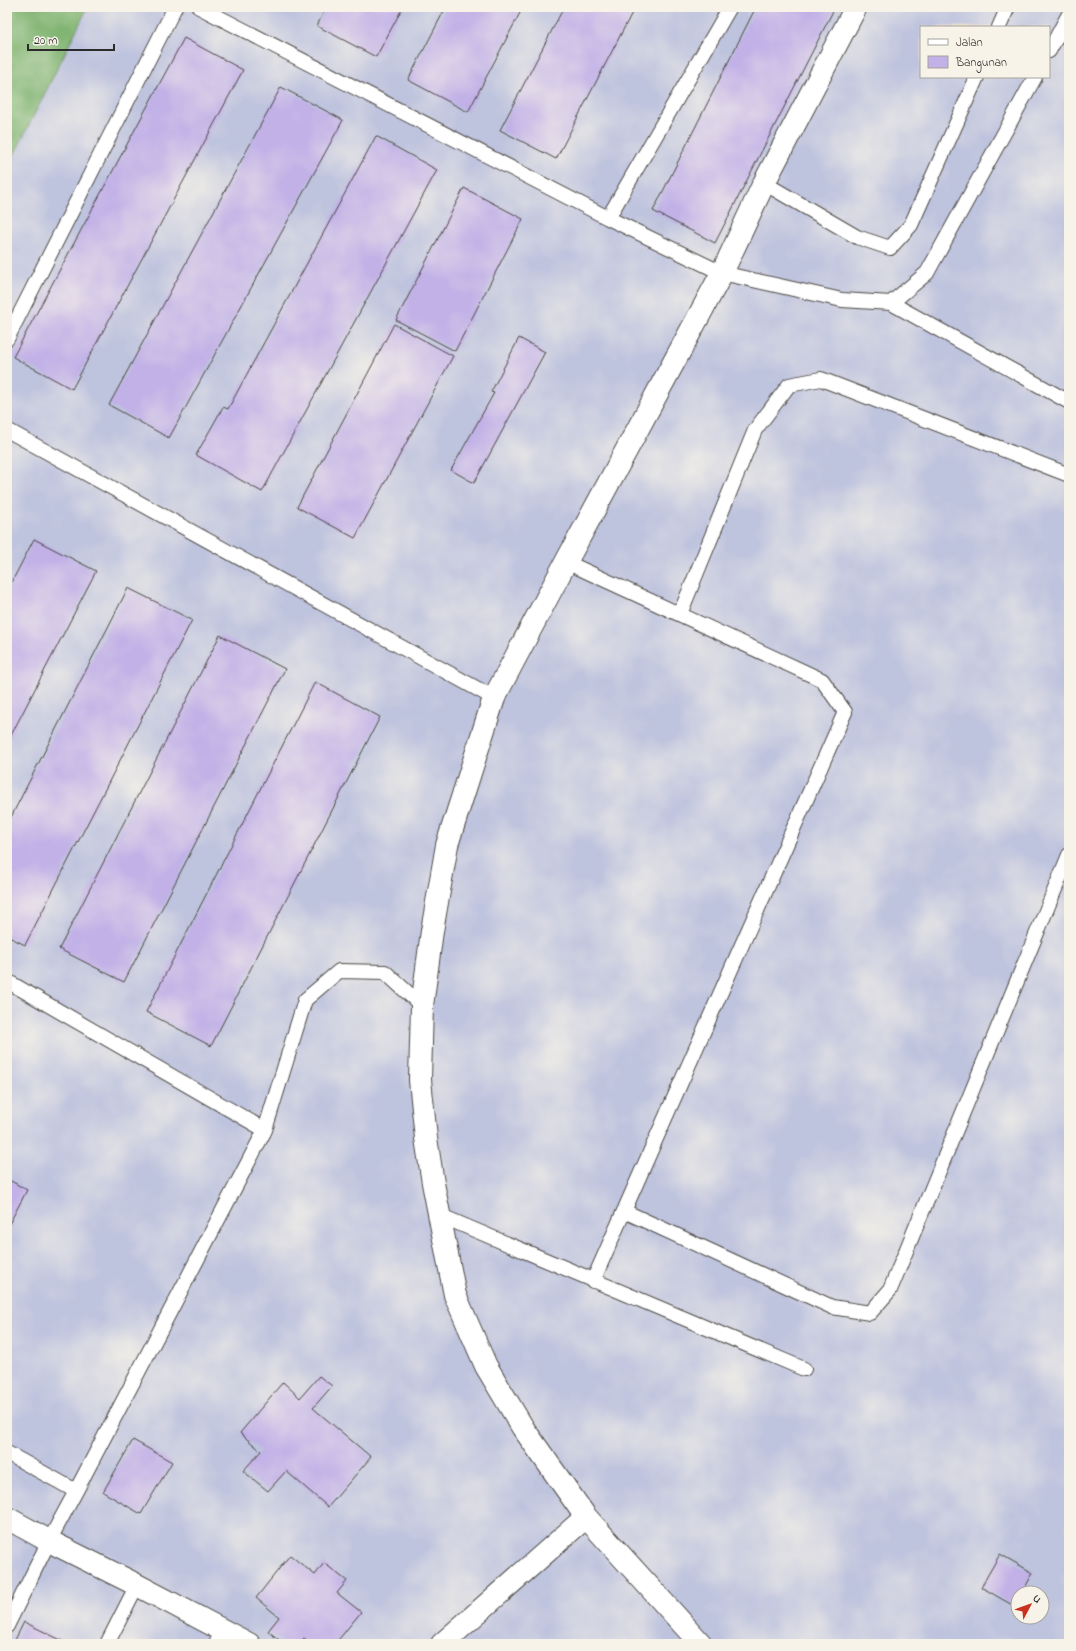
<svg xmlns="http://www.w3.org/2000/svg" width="1076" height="1651" viewBox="0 0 1076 1651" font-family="'Indie Flower',sans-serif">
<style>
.industrial{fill:#bec3de;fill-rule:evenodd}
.forest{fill:#7eb36f;stroke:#546f4d}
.building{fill:#c1b1e7}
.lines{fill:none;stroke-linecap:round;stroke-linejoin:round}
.service-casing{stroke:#494642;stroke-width:16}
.minor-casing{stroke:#494642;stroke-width:24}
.service{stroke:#fff;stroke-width:14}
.minor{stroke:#fff;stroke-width:22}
</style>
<rect width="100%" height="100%" fill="#f7f3e8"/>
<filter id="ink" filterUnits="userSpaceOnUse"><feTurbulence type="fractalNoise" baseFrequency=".025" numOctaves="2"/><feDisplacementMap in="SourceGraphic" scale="8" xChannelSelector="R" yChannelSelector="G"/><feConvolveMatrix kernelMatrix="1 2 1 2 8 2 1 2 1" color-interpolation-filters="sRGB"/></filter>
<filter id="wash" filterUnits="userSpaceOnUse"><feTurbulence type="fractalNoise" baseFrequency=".012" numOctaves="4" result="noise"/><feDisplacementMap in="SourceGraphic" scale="16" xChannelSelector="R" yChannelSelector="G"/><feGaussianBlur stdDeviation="0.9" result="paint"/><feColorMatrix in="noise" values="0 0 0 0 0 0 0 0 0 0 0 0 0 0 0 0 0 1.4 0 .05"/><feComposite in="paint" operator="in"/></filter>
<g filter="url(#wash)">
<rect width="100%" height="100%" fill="#f2e2c6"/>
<!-- industrial -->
<path class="industrial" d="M 76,7 L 1069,7 L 1069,1644 L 7,1644 L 7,139 ZM 921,27 L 1049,27 L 1049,77 L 921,77 ZM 1018,1593 L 1042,1593 L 1042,1617 L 1018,1617 Z"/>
<!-- forest -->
<path class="forest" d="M 7,7 L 88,7 L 7,169 Z"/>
<g id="blocks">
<!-- building -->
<path class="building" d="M 326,7 L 403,7 L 376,57 L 317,26 Z
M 446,7 L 523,7 L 468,112 L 408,80 Z
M 564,7 L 635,7 L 556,159 L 500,130 Z
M 756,7 L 835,7 L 715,243 L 653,211 Z
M 184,38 L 243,70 L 72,389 L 13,357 Z
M 281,87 L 343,120 L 169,438 L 109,405 Z
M 376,136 L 437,170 L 262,492 L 196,455 L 223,407 L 228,409 Z
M 464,188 L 523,219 L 455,351 L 396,320 Z
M 394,324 L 453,356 L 355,538 L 297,507 Z
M 519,338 L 545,352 L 474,483 L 451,470 L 494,393 L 491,392 Z
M 34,539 L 96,571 L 7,743 L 7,591 Z
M 128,588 L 192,620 L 25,945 L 7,936 L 7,825 Z
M 220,635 L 285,669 L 124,982 L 59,949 Z
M 315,682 L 380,717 L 211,1046 L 146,1012 Z
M 11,1181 L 27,1190 L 7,1228 L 7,1188 Z
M 319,1376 L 332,1386 L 313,1408 L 371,1457 L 328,1507 L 286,1471 L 268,1491 L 243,1471 L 261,1451 L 240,1433 L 283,1382 L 300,1398 Z
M 133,1440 L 172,1462 L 141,1514 L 103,1492 Z
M 1000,1554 L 1033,1573 L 1022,1593 L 1018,1593 L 1018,1600 L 1014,1606 L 981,1587 Z
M 290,1555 L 315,1575 L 324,1563 L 347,1581 L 337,1593 L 361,1612 L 335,1644 L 312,1644 L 304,1638 L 299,1644 L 284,1644 L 268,1631 L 279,1617 L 256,1598 Z
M 24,1622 L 69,1644 L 13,1644 Z"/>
</g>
</g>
<g filter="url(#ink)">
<use href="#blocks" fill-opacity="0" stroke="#494642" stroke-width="1"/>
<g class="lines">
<!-- service casing -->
<g class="service-casing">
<path id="service" d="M 199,7 L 608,218 L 722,273 L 842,300 L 891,303 L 927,273 L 1035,77
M 999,27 L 1008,7
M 1049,51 L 1069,14
M 764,183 L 857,237 L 890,248 L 911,225 L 977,77
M 608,218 L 730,7
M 891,303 L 1069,402
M 7,339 L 175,7
M 7,430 L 494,698
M 566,562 L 822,680 L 845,712 L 593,1281
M 680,614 L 755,430 L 789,385 L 821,379 L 1069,475
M 7,981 L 265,1130
M 624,1211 L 832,1307 L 870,1313 L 890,1290 L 1069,855
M 439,1215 L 804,1369
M 7,1453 L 76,1491 L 49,1541 L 7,1626
M 76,1491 L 265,1130 L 305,1000 L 339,971 L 385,972 L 422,1006
M 107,1644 L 137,1585
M 216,1644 L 222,1631"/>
</g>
<!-- minor casing -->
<g class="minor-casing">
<path id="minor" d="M 7,1518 L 49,1541 L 137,1585 L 249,1644
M 442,1644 L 586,1517
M 701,1644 L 586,1517 L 523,1428 L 486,1366 L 455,1295 L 433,1183 L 426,1138 L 420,1080 L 422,1006 L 432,931 L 447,845 L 494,698 L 566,562 L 722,273 L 764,183 L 856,7"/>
</g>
<!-- service -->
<use href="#service" class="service"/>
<!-- minor -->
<use href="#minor" class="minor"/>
</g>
</g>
<!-- margin -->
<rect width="1076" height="1651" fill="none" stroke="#f7f3e8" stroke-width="24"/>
<!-- legend -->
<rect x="920" y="26" width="130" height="52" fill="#f7f3e8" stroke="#a5a39c"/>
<rect x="928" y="39" width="20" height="6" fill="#ffffff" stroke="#a5a39c"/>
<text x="956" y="46" font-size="12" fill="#2b2b2b">Jalan</text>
<rect x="928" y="56" width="20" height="12" fill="#c1b1e7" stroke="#a5a39c"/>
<text x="956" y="66" font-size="12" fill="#2b2b2b">Bangunan</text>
<!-- north arrow -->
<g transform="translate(1030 1605) rotate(49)"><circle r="19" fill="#f7f3e8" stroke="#a5a39c"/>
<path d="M0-3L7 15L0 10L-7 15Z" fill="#c8321e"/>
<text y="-6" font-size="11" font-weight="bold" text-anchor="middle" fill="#2b2b2b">U</text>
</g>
<!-- scale -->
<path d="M28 44v6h86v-6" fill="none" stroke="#2b2b2b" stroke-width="2"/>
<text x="34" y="44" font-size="12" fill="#2b2b2b" stroke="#f7f3e8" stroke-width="3" paint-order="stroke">20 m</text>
</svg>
